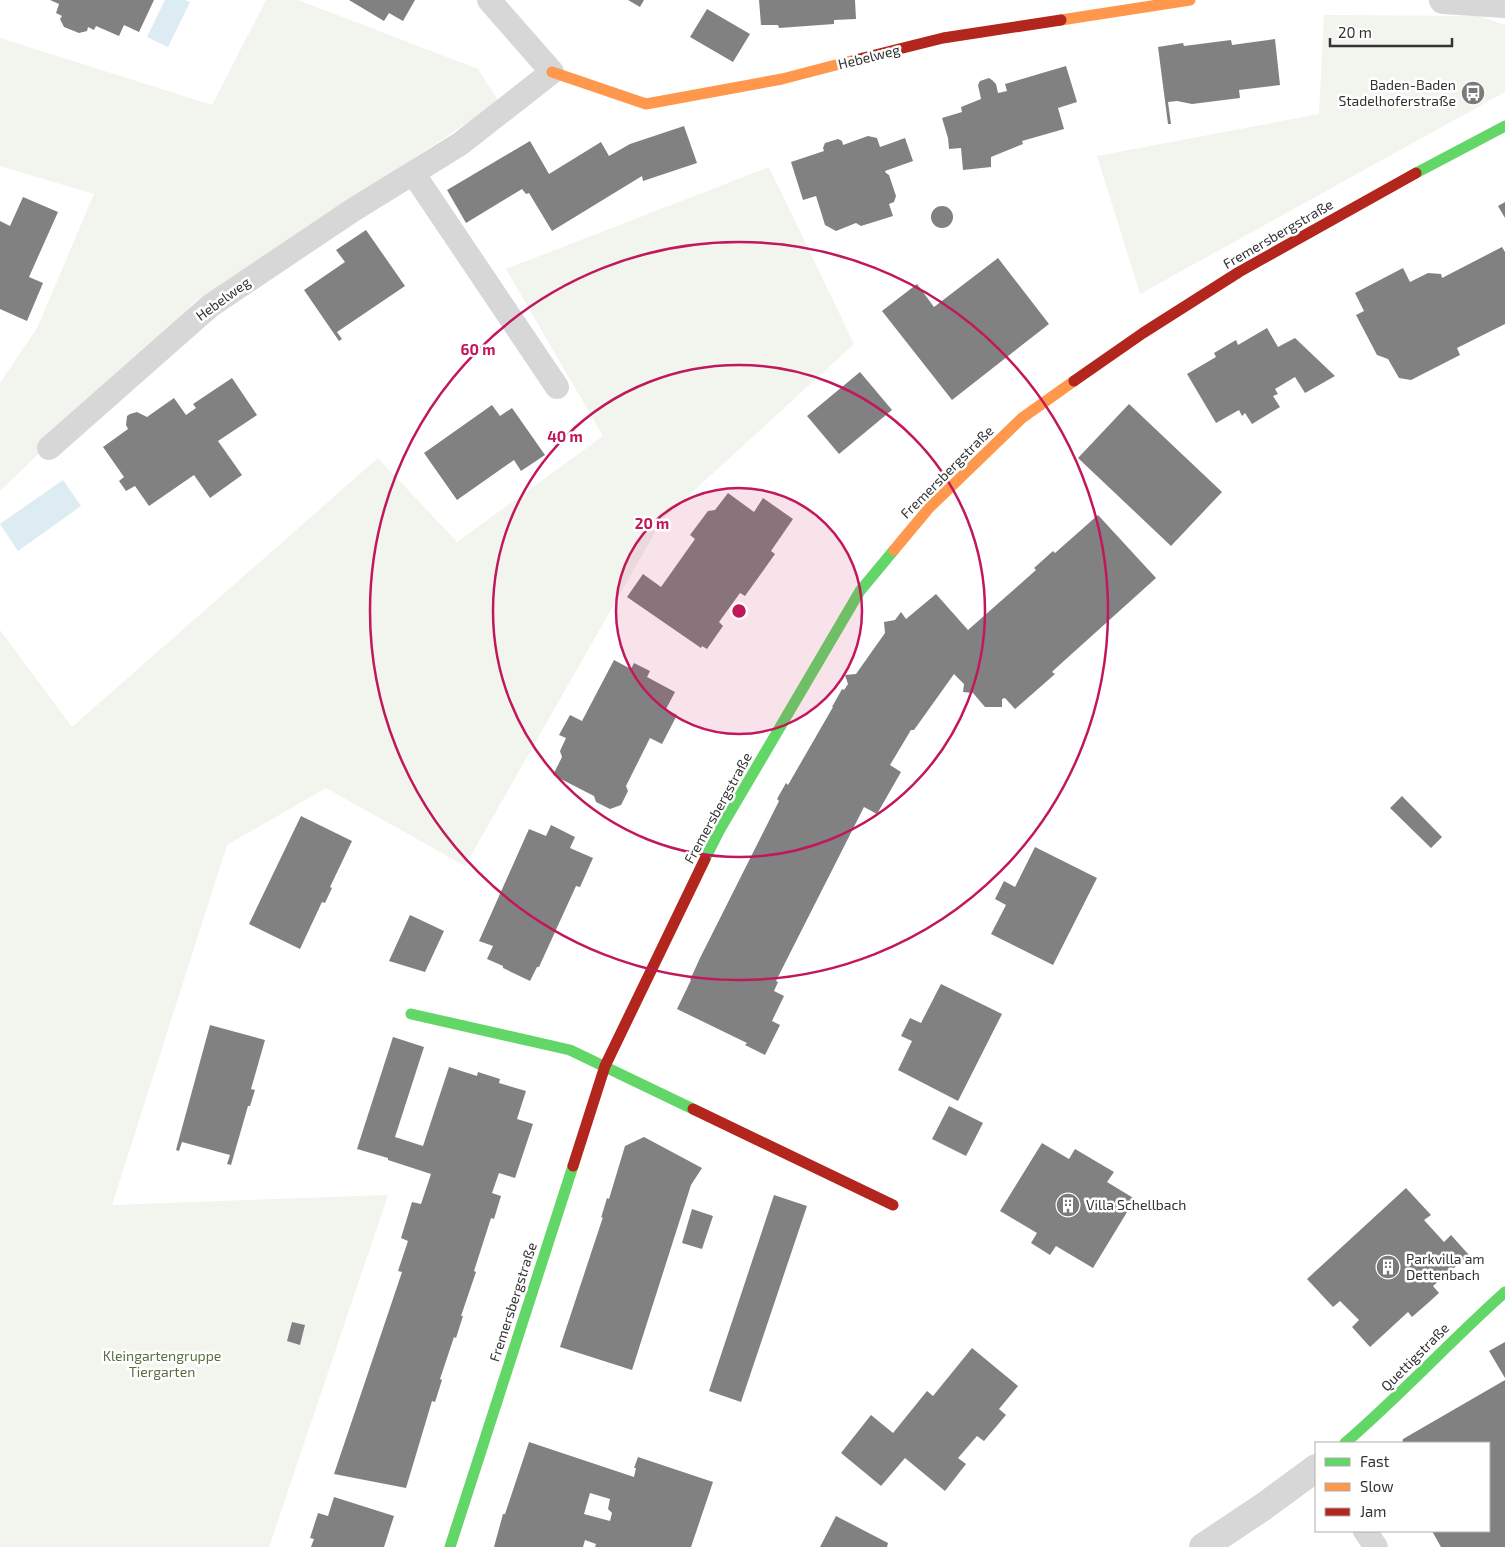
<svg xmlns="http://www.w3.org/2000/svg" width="1505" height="1547" viewBox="0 0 1505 1547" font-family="'Exo 2',sans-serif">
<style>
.green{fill:#f1f5ed}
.water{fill:#ddebf3}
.building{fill:#818181;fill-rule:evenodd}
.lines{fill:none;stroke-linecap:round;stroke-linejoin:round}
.lane{stroke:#d7d7d7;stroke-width:24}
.street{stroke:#d7d7d7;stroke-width:28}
.fast{stroke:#63d668;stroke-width:11}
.slow{stroke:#ff974d;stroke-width:11}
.jam{stroke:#b3261e;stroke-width:11}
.ring{fill:none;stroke:#c2185b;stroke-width:2.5}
.labels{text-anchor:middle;stroke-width:5;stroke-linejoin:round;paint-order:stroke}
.street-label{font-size:14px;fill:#333;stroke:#fff}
.poi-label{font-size:14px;fill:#333;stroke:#fff;text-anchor:start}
.park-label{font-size:14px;fill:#56703f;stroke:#fff}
.centre{fill:#c2185b;stroke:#fff;stroke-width:2.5}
.ring-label{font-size:15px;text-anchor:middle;font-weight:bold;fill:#c2185b;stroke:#fff;stroke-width:5;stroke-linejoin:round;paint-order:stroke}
</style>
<rect width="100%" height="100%" fill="#fff"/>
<!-- green -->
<path class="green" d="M 266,0 L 298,0 L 478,69 L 499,102 L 197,300 L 0,491 L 0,383 L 37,328 L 94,194 L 0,166 L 0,38 L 212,105 Z
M 1324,15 L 1479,16 L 1505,25 L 1505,92 L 1140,294 L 1097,156 L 1319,114 Z
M 769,167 L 854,344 L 662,520 L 465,866 L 326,788 L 227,845 L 112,1205 L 388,1195 L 269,1547 L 0,1547 L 0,630 L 72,727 L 378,458 L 457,542 L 603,436 L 506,269 Z"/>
<!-- water -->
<path class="water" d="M 165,0 L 185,0 L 190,2 L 168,47 L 147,37 Z
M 63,480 L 81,506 L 18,551 L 0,524 Z"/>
<!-- building -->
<path class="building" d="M 50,0 L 154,0 L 139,32 L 124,25 L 119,36 L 96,26 L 94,30 L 88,27 L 87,31 L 79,33 L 64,27 L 60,19 L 62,16 L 56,13 L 59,4 Z
M 349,0 L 415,0 L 403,21 L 389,13 L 384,21 Z
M 628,0 L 644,0 L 640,7 Z
M 759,0 L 855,0 L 856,19 L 834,20 L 834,24 L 779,28 L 778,25 L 761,25 Z
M 707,9 L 750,34 L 733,62 L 690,37 Z
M 1275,39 L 1280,85 L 1239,90 L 1240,98 L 1192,104 L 1177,101 L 1168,102 L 1171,124 L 1168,124 L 1158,47 L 1183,43 L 1184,46 L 1231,40 L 1232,45 Z
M 1066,66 L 1077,102 L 1058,108 L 1064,129 L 1022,141 L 1023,144 L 991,157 L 991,167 L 963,170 L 961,148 L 949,149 L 948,138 L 942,118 L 962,112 L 961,107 L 981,99 L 978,85 L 980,81 L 989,78 L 992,80 L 996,84 L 998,93 L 1007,91 L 1005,84 Z
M 684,126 L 697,163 L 643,181 L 642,176 L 552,231 L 529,193 L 526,194 L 522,189 L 466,223 L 447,190 L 530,141 L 549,174 L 601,142 L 609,156 L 630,144 Z
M 868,136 L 877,138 L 880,147 L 905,138 L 913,161 L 885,171 L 886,173 L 889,175 L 896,196 L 894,202 L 889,204 L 893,216 L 861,226 L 856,223 L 836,231 L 825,225 L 816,196 L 803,200 L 791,162 L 824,151 L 823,148 L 825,143 L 838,139 L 842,141 L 843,145 Z
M 23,197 L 58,212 L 29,277 L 43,283 L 27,321 L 0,309 L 0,221 L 10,226 Z
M 1505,202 L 1505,218 L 1498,206 Z
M931 217a11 11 0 1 1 22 0a11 11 0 1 1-22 0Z
M 366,230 L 405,286 L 337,332 L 342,339 L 339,341 L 304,290 L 345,262 L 336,250 Z
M 1502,247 L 1505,252 L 1505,324 L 1457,348 L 1460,355 L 1411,380 L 1399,378 L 1388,359 L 1377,355 L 1356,315 L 1364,311 L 1355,293 L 1403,268 L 1410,282 L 1428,273 L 1441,274 L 1442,278 Z
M 998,258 L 1049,324 L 952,400 L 882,311 L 917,284 L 934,307 Z
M 1267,328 L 1278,347 L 1295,338 L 1335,376 L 1305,393 L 1295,377 L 1275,389 L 1278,394 L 1273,396 L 1280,407 L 1252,424 L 1245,413 L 1242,416 L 1239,410 L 1216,423 L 1187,374 L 1216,357 L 1214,353 L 1236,340 L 1238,345 Z
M 860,372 L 892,410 L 839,454 L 807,416 Z
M 232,378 L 257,415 L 218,441 L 242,475 L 210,498 L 194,475 L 149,506 L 135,486 L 126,491 L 119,481 L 124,477 L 103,447 L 128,429 L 126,425 L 127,416 L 130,414 L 137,412 L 147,417 L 174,398 L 186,415 L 196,408 L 193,404 Z
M 1129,404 L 1222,492 L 1171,546 L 1078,458 Z
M 492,405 L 500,416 L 512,408 L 545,455 L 521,471 L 514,460 L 457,500 L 424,453 Z
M 728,493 L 754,512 L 763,498 L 793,519 L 771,551 L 775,554 L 745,596 L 740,593 L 719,622 L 723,626 L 707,649 L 702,646 L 701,648 L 627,597 L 643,574 L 661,587 L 695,539 L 690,535 L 708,511 L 715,510 Z
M 1098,515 L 1156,578 L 1055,669 L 1052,672 L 1055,674 L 1015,709 L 1005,698 L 1002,699 L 1002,707 L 985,707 L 973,693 L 963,692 L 964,684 L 954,674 L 914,730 L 911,730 L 890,765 L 901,772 L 877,814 L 864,807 L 783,967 L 776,981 L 778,982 L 774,991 L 784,996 L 772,1021 L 780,1025 L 765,1055 L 745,1045 L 747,1043 L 677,1009 L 691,980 L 690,980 L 700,958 L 779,801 L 777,799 L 786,783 L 788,785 L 833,707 L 832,707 L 842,689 L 844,690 L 848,684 L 845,675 L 856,674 L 885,633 L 884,622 L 895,620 L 901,612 L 906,619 L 936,594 L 968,630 L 1036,570 L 1034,568 L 1053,551 L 1055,553 Z
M 614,660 L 631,669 L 634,663 L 650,671 L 647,677 L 675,692 L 666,709 L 677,715 L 662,744 L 650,738 L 626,786 L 628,791 L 621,805 L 610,809 L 596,802 L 594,796 L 553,775 L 562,757 L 560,751 L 566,738 L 559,735 L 570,715 L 582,721 Z
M 1402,796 L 1442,837 L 1431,848 L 1390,808 Z
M 301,816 L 352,841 L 330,887 L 332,888 L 325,903 L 322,902 L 300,949 L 249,924 Z
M 551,825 L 575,837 L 570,848 L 593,858 L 580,887 L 576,886 L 539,967 L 537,967 L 530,981 L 503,968 L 503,966 L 487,959 L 493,946 L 479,941 L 529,829 L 546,836 Z
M 1035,847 L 1097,878 L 1053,965 L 991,934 L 1006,905 L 995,899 L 1004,881 L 1015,887 Z
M 410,915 L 444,931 L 425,972 L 389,961 Z
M 941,984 L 1002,1014 L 958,1101 L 898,1070 L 912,1041 L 901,1036 L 910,1018 L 921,1023 Z
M 210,1025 L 265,1040 L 251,1089 L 255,1090 L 250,1106 L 248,1106 L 231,1165 L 227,1164 L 230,1155 L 182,1142 L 179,1151 L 176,1150 Z
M 393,1037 L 424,1047 L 395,1137 L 423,1146 L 449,1067 L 477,1076 L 478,1072 L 500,1079 L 499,1083 L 526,1091 L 517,1119 L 533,1124 L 515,1178 L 499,1173 L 492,1193 L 501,1196 L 494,1219 L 491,1218 L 474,1271 L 476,1272 L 461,1316 L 463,1316 L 456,1338 L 454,1337 L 440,1379 L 442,1380 L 435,1402 L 432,1401 L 406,1488 L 334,1474 L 402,1272 L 398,1271 L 408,1241 L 401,1238 L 412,1202 L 421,1204 L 431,1174 L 388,1160 L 388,1158 L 357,1149 Z
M 949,1106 L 983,1123 L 966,1156 L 932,1139 Z
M 644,1137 L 702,1168 L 691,1185 L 632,1370 L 560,1347 L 603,1217 L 601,1218 L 607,1198 L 609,1199 L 625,1146 Z
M 1042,1143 L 1069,1159 L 1075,1149 L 1114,1172 L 1107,1182 L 1135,1199 L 1093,1268 L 1056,1246 L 1050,1255 L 1031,1243 L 1037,1233 L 1000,1211 Z
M 1406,1188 L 1431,1215 L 1424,1220 L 1444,1242 L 1451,1235 L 1469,1255 L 1433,1286 L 1439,1293 L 1428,1303 L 1412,1317 L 1408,1312 L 1370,1347 L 1352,1327 L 1359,1320 L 1340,1301 L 1333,1307 L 1307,1279 Z
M 774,1195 L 807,1206 L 741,1402 L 709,1391 Z
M 692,1209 L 713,1216 L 702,1249 L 682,1243 Z
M 292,1322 L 305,1325 L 300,1345 L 287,1341 Z
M 1505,1342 L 1505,1378 L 1489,1351 Z
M 972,1348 L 1018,1386 L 999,1409 L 1006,1415 L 984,1441 L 977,1436 L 958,1458 L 966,1464 L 945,1491 L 905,1458 L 881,1486 L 841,1453 L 871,1415 L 893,1433 L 927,1391 L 933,1396 Z
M 1505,1380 L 1505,1547 L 1441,1547 L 1432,1531 L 1489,1531 L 1489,1443 L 1402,1443 L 1403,1439 Z
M 529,1442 L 634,1477 L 636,1468 L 634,1468 L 638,1457 L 713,1482 L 691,1547 L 595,1547 L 596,1544 L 585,1540 L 583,1547 L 494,1547 L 503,1514 L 505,1514 ZM 590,1493 L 610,1499 L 608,1509 L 612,1513 L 610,1521 L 584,1514 Z
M 334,1497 L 394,1516 L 384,1547 L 311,1547 L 314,1539 L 310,1538 L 318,1513 L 328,1516 Z
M 836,1516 L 888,1543 L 887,1547 L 820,1547 Z"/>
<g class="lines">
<!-- lane -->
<path class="lane" d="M 413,173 L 557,387
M 49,448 L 210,306 L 353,210 L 460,144 L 552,72 L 489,0
M 1365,1531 L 1376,1547"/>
<!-- street -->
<path class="street" d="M 1443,0 L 1505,4
M 1203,1547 L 1263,1507 L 1316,1468"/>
<!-- fast -->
<path class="fast" d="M 1416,173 L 1505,126
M 705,859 L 719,831 L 860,591 L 894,550
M 411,1014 L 570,1050 L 693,1109
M 1345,1443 C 1401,1395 1450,1341 1505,1292
M 450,1547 L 573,1166"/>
<!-- slow -->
<path class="slow" d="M 1061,20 L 1190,0
M 552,72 L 646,104 L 782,79 L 855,60
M 894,550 L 929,508 L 1022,418 L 1074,381"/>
<!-- jam -->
<path class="jam" d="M 855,60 L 943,38 L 1061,20
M 1074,381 L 1143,333 L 1239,272 L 1416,173
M 693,1109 L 893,1205
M 573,1166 L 605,1066 L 705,859"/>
</g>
<!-- distance rings -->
<circle cx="739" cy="611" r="123" fill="#c2185b" fill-opacity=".12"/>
<g class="ring">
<circle cx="739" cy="611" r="123"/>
<circle cx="739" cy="611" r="246"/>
<circle cx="739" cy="611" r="369"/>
</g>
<!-- icons -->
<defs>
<g id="bus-disc" transform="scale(1.25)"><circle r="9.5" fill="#7a7a7a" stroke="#fff"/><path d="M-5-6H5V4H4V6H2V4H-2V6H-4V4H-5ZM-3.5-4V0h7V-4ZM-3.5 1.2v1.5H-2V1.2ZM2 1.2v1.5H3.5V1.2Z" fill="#fff"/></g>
<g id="building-disc" transform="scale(1.25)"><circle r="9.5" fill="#7a7a7a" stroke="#fff"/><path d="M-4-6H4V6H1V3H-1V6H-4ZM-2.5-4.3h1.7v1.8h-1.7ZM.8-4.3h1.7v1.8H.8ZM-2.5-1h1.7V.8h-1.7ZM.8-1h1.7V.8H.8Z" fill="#fff"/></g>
</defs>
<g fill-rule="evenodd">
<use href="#bus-disc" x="1473" y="93"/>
<use href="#building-disc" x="1068" y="1205"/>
<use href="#building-disc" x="1388" y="1267"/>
</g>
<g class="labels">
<!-- street labels -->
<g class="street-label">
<text transform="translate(869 57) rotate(-14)" y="5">Hebelweg</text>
<text transform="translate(1278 234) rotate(-30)" y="5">Fremersbergstraße</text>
<text transform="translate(223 299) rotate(-36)" y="5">Hebelweg</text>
<text transform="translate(947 472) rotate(-45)" y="5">Fremersbergstraße</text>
<text transform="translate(718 808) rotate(-61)" y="5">Fremersbergstraße</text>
<text transform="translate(513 1302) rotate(-72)" y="5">Fremersbergstraße</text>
<text transform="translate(1415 1357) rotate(-45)" y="5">Quettigstraße</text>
</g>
<!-- poi labels -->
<g class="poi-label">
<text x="1456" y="90" text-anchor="end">Baden-Baden<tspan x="1456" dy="16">Stadelhoferstraße</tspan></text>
<text x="1086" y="1210">Villa Schellbach</text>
<text x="1406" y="1264">Parkvilla am<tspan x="1406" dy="16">Dettenbach</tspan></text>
</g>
<!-- park labels -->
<g class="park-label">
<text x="162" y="1361">Kleingartengruppe<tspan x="162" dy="16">Tiergarten</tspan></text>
</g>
</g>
<circle cx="739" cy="611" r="8" class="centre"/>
<g class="ring-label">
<text x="478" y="355">60 m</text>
<text x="565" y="442">40 m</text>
<text x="652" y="529">20 m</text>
</g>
<!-- legend -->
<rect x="1315" y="1442" width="175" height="90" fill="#ffffff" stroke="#adadad"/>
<rect x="1325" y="1458" width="25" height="8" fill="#63d668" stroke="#adadad"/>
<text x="1360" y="1467" font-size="15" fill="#333333">Fast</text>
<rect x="1325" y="1483" width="25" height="8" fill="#ff974d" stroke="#adadad"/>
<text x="1360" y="1492" font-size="15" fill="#333333">Slow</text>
<rect x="1325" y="1508" width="25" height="8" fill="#b3261e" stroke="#adadad"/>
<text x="1360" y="1517" font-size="15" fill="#333333">Jam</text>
<!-- scale -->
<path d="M1330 38v8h122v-8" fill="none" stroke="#333333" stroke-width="2.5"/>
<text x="1338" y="38" font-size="15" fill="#333333" stroke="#ffffff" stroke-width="4" paint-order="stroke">20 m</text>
</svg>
